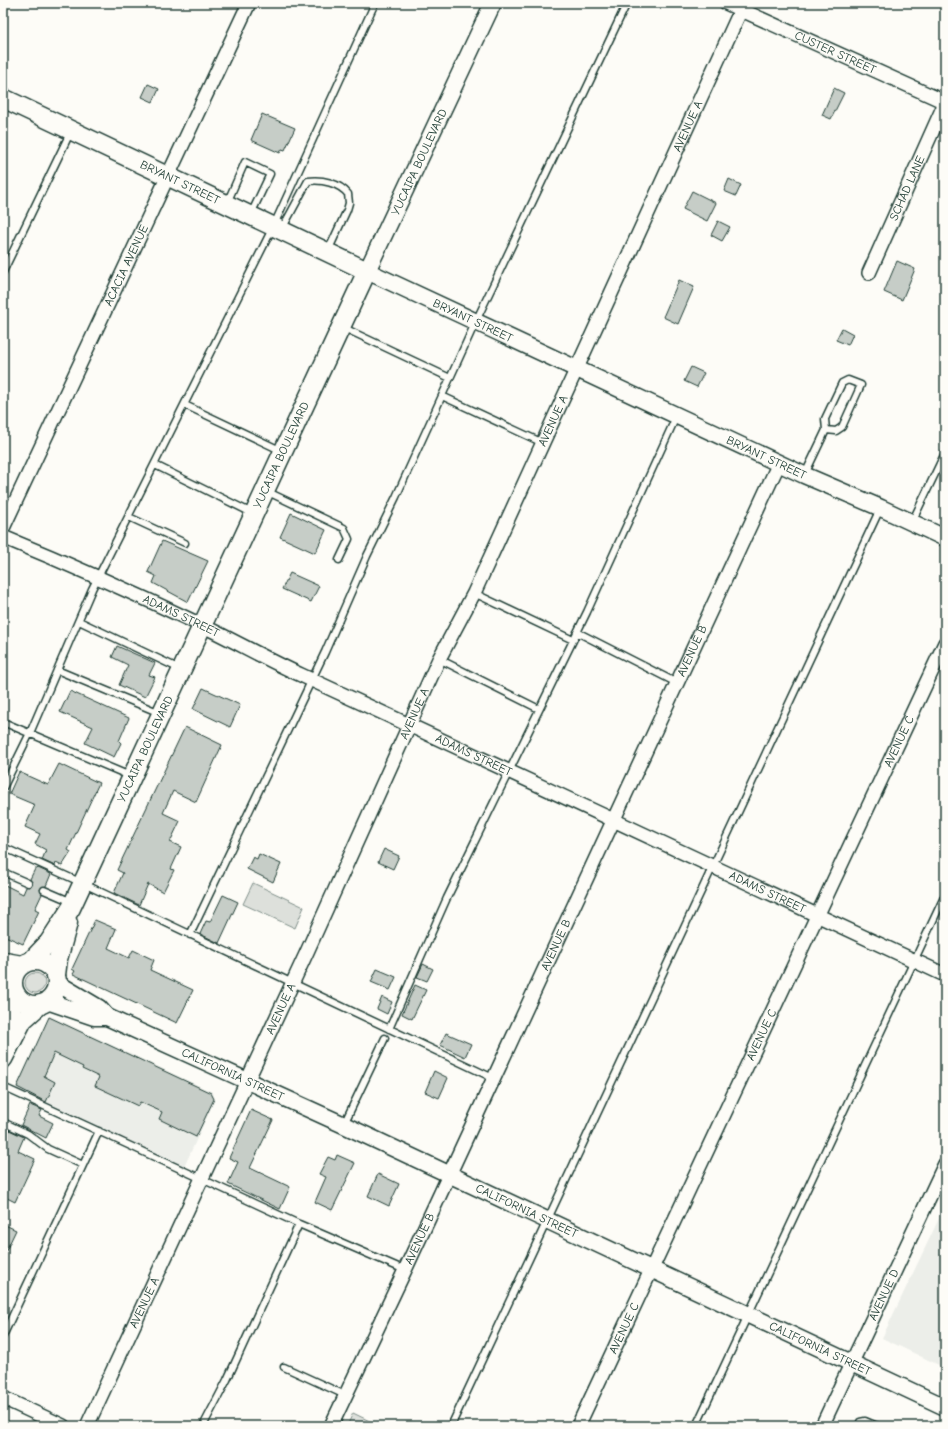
<svg xmlns="http://www.w3.org/2000/svg" width="948" height="1429" viewBox="0 0 948 1429" font-family="'Comic Neue',sans-serif">
<style>
.built{fill:#eceee9}
.green{fill:#dde0db;stroke:#7e8e88}
.building{fill:#c6cdc7;stroke:#1f3d34}
.lines{fill:none;stroke-linecap:round;stroke-linejoin:round}
.service-casing{stroke:#1f3d34;stroke-width:9}
.minor-casing{stroke:#1f3d34;stroke-width:16}
.tertiary-casing{stroke:#1f3d34;stroke-width:19}
.secondary-casing{stroke:#1f3d34;stroke-width:21}
.service{stroke:#fdfcf7;stroke-width:6}
.minor{stroke:#fdfcf7;stroke-width:13}
.tertiary{stroke:#fdfcf7;stroke-width:16}
.secondary{stroke:#fdfcf7;stroke-width:18}
.labels{text-anchor:middle;stroke-width:3.5;stroke-linejoin:round;paint-order:stroke}
.street-label{font-size:12px;fill:#1f3d34;stroke:#fdfcf7}
</style>
<rect width="100%" height="100%" fill="#fdfcf7"/>
<filter id="ink" filterUnits="userSpaceOnUse"><feTurbulence type="fractalNoise" baseFrequency=".025" numOctaves="2"/><feDisplacementMap in="SourceGraphic" scale="8" xChannelSelector="R" yChannelSelector="G"/><feConvolveMatrix kernelMatrix="1 2 1 2 8 2 1 2 1" color-interpolation-filters="sRGB"/></filter>
<g filter="url(#ink)">
<!-- built -->
<path class="built" d="M 50,1016 L 212,1092 L 215,1099 L 184,1167 L 15,1088 Z
M 945,1206 L 945,1368 L 882,1338 Z"/>
<!-- green -->
<path class="green" d="M 253,883 L 304,907 L 295,928 L 243,904 Z
M25 983a10 10 0 1 1 20 0a10 10 0 1 1-20 0Z
M 353,1413 L 380,1426 L 347,1426 Z"/>
<!-- building -->
<path class="building" d="M 148,84 L 159,89 L 153,102 L 142,97 Z
M 834,88 L 844,93 L 831,119 L 822,115 Z
M 262,114 L 295,128 L 285,150 L 282,149 L 280,153 L 251,140 Z
M 729,179 L 741,185 L 736,196 L 724,191 Z
M 692,191 L 716,203 L 707,221 L 683,209 Z
M 718,221 L 730,227 L 722,241 L 711,235 Z
M 897,261 L 915,269 L 902,300 L 884,292 Z
M 679,280 L 694,287 L 678,324 L 663,317 Z
M 842,328 L 853,334 L 848,345 L 836,340 Z
M 691,367 L 704,373 L 697,387 L 684,381 Z
M 291,513 L 326,530 L 315,553 L 280,537 Z
M 162,541 L 208,561 L 188,602 L 153,583 L 156,576 L 148,572 Z
M 290,573 L 319,586 L 311,602 L 282,589 Z
M 117,646 L 155,663 L 149,675 L 155,677 L 145,697 L 119,685 L 128,665 L 112,657 Z
M 203,688 L 240,705 L 230,727 L 193,709 Z
M 70,691 L 129,718 L 119,741 L 121,743 L 114,757 L 85,743 L 93,727 L 60,712 Z
M 185,727 L 222,745 L 196,802 L 173,791 L 163,813 L 180,821 L 170,842 L 181,847 L 171,869 L 174,870 L 163,892 L 148,884 L 139,905 L 114,893 L 123,873 L 117,870 Z
M 59,764 L 99,783 L 68,850 L 71,852 L 62,866 L 56,863 L 55,866 L 42,860 L 46,850 L 35,844 L 40,834 L 25,827 L 35,805 L 9,794 L 19,772 L 48,785 Z
M 384,849 L 399,856 L 393,869 L 378,862 Z
M 259,854 L 281,864 L 273,882 L 247,869 L 253,857 L 257,859 Z
M 38,868 L 51,874 L 46,886 L 40,889 L 42,894 L 35,909 L 39,911 L 23,944 L 3,935 L 3,884 L 23,894 L 26,887 L 32,885 L 30,879 L 35,869 L 37,869 Z
M 223,895 L 238,902 L 219,943 L 200,934 L 206,921 L 210,922 Z
M 95,920 L 116,929 L 108,948 L 129,958 L 133,950 L 154,960 L 150,970 L 193,990 L 177,1023 L 73,974 L 75,971 L 72,969 Z
M 423,964 L 433,969 L 427,981 L 417,977 Z
M 377,969 L 396,977 L 390,990 L 371,982 Z
M 415,985 L 426,990 L 412,1019 L 402,1014 Z
M 382,997 L 392,1002 L 387,1014 L 377,1009 Z
M 49,1017 L 211,1093 L 214,1099 L 196,1137 L 159,1119 L 162,1112 L 140,1102 L 138,1106 L 95,1086 L 99,1077 L 82,1069 L 83,1067 L 54,1053 L 44,1076 L 55,1082 L 46,1102 L 17,1087 Z
M 446,1033 L 471,1044 L 465,1057 L 440,1045 Z
M 434,1071 L 448,1078 L 439,1098 L 425,1092 Z
M 30,1105 L 42,1110 L 39,1116 L 53,1123 L 46,1138 L 21,1125 Z
M 251,1110 L 273,1120 L 250,1168 L 290,1187 L 280,1209 L 228,1184 L 238,1162 L 229,1158 Z
M 3,1127 L 24,1137 L 18,1151 L 35,1159 L 15,1202 L 3,1196 Z
M 337,1155 L 355,1163 L 332,1210 L 315,1202 L 326,1177 L 319,1174 L 328,1157 L 335,1160 Z
M 378,1174 L 399,1184 L 389,1206 L 368,1196 Z
M 3,1224 L 16,1230 L 3,1257 Z"/>
<g class="lines">
<!-- service casing -->
<g class="service-casing">
<path id="service" d="M 227,203 L 245,162 L 270,174 L 251,214
M 282,229 L 308,181 C 322,179 339,183 348,194 L 349,203 L 347,210 L 328,251
M 3,272 L 71,131
M 342,327 L 450,378
M 442,396 L 543,443
M 185,405 L 282,451
M 155,465 L 252,513
M 805,474 L 826,430 L 825,419 L 842,383 L 848,380 L 861,385 L 842,427 L 836,431 L 826,430
M 266,491 L 344,528 L 349,539 L 339,560
M 129,517 L 185,543
M 912,522 L 945,453
M 474,593 L 573,640
M 79,621 L 180,669
M 577,632 L 677,683
M 439,659 L 539,709
M 57,670 L 160,713
M 3,722 L 130,776
M 3,788 L 30,733 L 92,589 L 273,227 L 375,3
M 3,847 L 82,883 L 493,1078
M 3,872 L 28,883
M 44,890 L 72,902
M 190,935 L 325,652 L 367,556 L 396,497 L 476,321 L 627,3
M 389,1029 L 447,898 L 587,612 L 676,417
M 3,1087 L 299,1224 L 227,1380 L 203,1426
M 3,1122 L 28,1134 L 48,1149 L 83,1165
M 344,1124 L 385,1038
M 299,1224 L 405,1270
M 3,1336 L 99,1131
M 284,1367 L 345,1395
M 451,1426 L 880,509
M 696,1426 L 945,895
M 859,1426 L 860,1422 L 865,1421 L 877,1426"/>
</g>
<!-- minor casing -->
<g class="minor-casing">
<g id="minor">
<path id="s1" d="M 726,3 L 945,102"/>
<path id="s2" d="M 869,273 L 945,103"/>
<path id="s3" d="M 3,528 L 249,3"/>
<path id="s4" d="M 3,537 C 69,564 134,593 199,624 C 233,640 266,659 301,675 C 516,774 731,875 945,975"/>
<path d="M 3,959 L 25,963"/>
<path d="M 3,977 L 13,984"/>
<path d="M 3,1398 L 63,1426"/>
<path id="s5" d="M 87,1426 L 306,954 L 439,659 L 474,593 L 744,3"/>
<path id="s6" d="M 331,1426 L 405,1270 L 779,463"/>
<path id="s7" d="M 578,1426 L 945,643"/>
<path id="s8" d="M 822,1426 L 945,1164"/>
</g>
</g>
<!-- tertiary casing -->
<g class="tertiary-casing">
<g id="tertiary">
<path id="s9" d="M 493,3 L 367,271 L 804,475 L 881,508 L 945,538"/>
<path d="M 57,983 L 99,1008 L 107,1017"/>
<path id="s10" d="M 47,1001 L 94,1017 L 107,1017 L 344,1125 L 945,1407"/>
</g>
</g>
<!-- secondary casing -->
<g class="secondary-casing">
<g id="secondary">
<path id="s11" d="M 3,98 L 367,271 L 71,908 L 49,942 L 32,960"/>
<circle cx="35" cy="983" r="22"/>
<path d="M 56,975 L 58,959 L 68,923"/>
<path d="M 3,1037 L 12,1007 L 13,988"/>
<path d="M 3,1059 L 23,1020 L 41,1004"/>
</g>
</g>
<!-- service -->
<use href="#service" class="service"/>
<!-- minor -->
<use href="#minor" class="minor"/>
<!-- tertiary -->
<use href="#tertiary" class="tertiary"/>
<!-- secondary -->
<use href="#secondary" class="secondary"/>
</g>
</g>
<g class="labels">
<!-- street labels -->
<g class="street-label">
<text dy="4" stroke="none"><textPath href="#s1" startOffset="120">CUSTER STREET</textPath></text>
<text dy="4" stroke="none"><textPath href="#s5" startOffset="1432">AVENUE A</textPath></text>
<text transform="translate(419 162) rotate(-65)" y="4">YUCAIPA BOULEVARD</text>
<text dy="4" stroke="none"><textPath href="#s11" startOffset="196">BRYANT STREET</textPath></text>
<text dy="4" stroke="none"><textPath href="#s2" startOffset="93">SCHAD LANE</textPath></text>
<text dy="4" stroke="none"><textPath href="#s3" startOffset="290">ACACIA AVENUE</textPath></text>
<text dy="4" stroke="none"><textPath href="#s9" startOffset="413">BRYANT STREET</textPath></text>
<text dy="4" stroke="none"><textPath href="#s5" startOffset="1108">AVENUE A</textPath></text>
<text transform="translate(281 455) rotate(-65)" y="4">YUCAIPA BOULEVARD</text>
<text dy="4" stroke="none"><textPath href="#s9" startOffset="737">BRYANT STREET</textPath></text>
<text dy="4" stroke="none"><textPath href="#s4" startOffset="195">ADAMS STREET</textPath></text>
<text dy="4" stroke="none"><textPath href="#s6" startOffset="855">AVENUE B</textPath></text>
<text dy="4" stroke="none"><textPath href="#s5" startOffset="784">AVENUE A</textPath></text>
<text dy="4" stroke="none"><textPath href="#s7" startOffset="756">AVENUE C</textPath></text>
<text transform="translate(145 749) rotate(-65)" y="4">YUCAIPA BOULEVARD</text>
<text dy="4" stroke="none"><textPath href="#s4" startOffset="519">ADAMS STREET</textPath></text>
<text dy="4" stroke="none"><textPath href="#s4" startOffset="843">ADAMS STREET</textPath></text>
<text dy="4" stroke="none"><textPath href="#s6" startOffset="531">AVENUE B</textPath></text>
<text dy="4" stroke="none"><textPath href="#s5" startOffset="460">AVENUE A</textPath></text>
<text dy="4" stroke="none"><textPath href="#s7" startOffset="432">AVENUE C</textPath></text>
<text dy="4" stroke="none"><textPath href="#s10" startOffset="201">CALIFORNIA STREET</textPath></text>
<text dy="4" stroke="none"><textPath href="#s10" startOffset="525">CALIFORNIA STREET</textPath></text>
<text dy="4" stroke="none"><textPath href="#s6" startOffset="207">AVENUE B</textPath></text>
<text dy="4" stroke="none"><textPath href="#s8" startOffset="145">AVENUE D</textPath></text>
<text dy="4" stroke="none"><textPath href="#s5" startOffset="136">AVENUE A</textPath></text>
<text dy="4" stroke="none"><textPath href="#s7" startOffset="108">AVENUE C</textPath></text>
<text dy="4" stroke="none"><textPath href="#s10" startOffset="849">CALIFORNIA STREET</textPath></text>
</g>
</g>
<!-- margin -->
<rect width="948" height="1429" fill="none" stroke="#fdfcf7" stroke-width="16"/>
<rect x="8" y="8" width="932" height="1413" fill="none" stroke="#1f3d34" stroke-width="1.5" filter="url(#ink)"/>
</svg>
